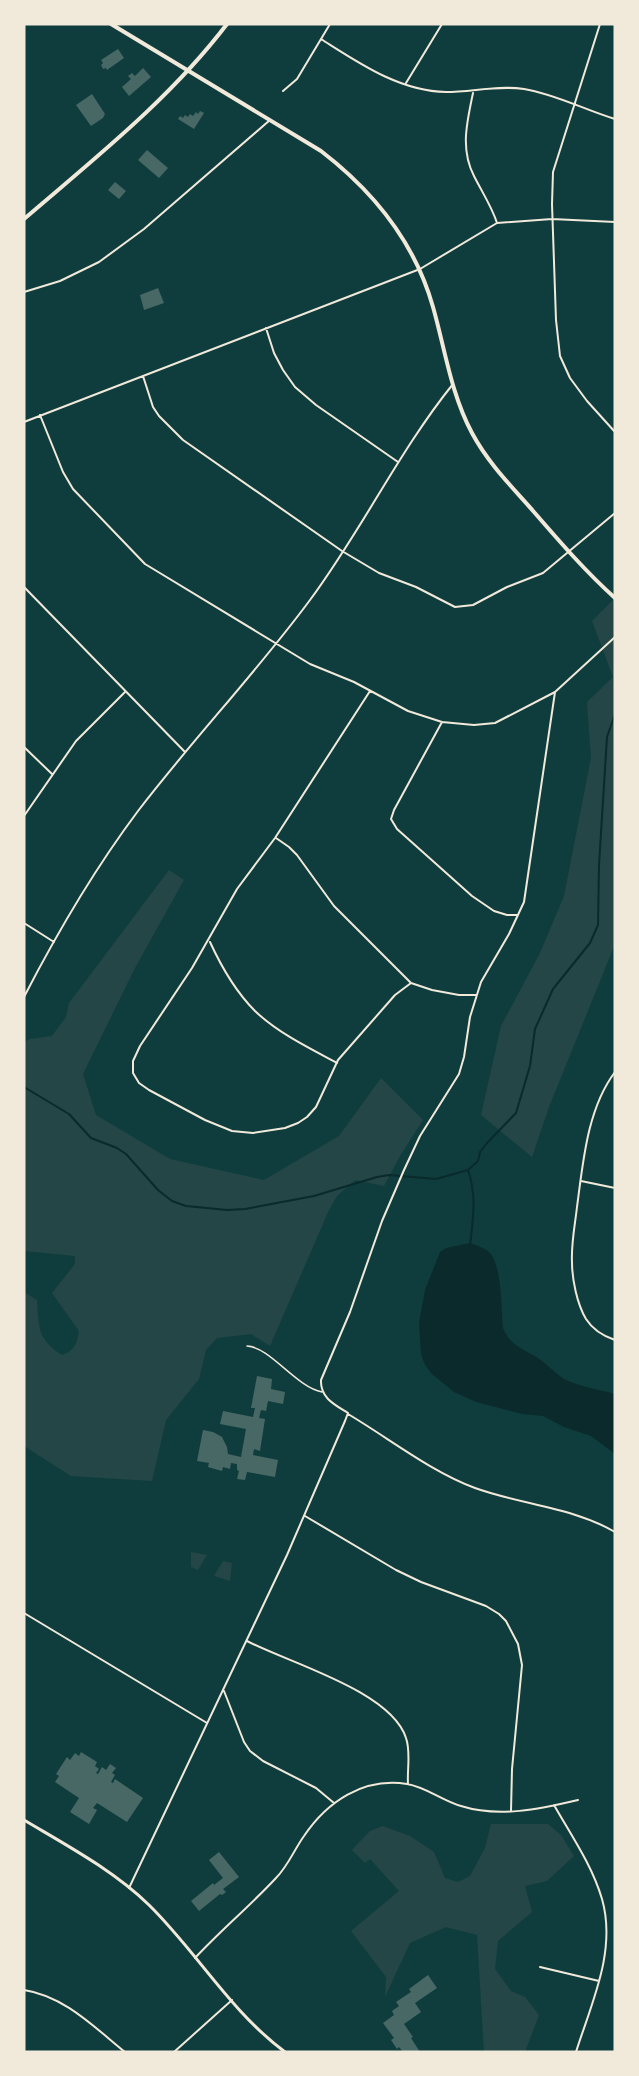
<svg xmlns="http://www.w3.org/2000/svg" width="639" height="2076" viewBox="0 0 639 2076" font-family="'Roboto Condensed',sans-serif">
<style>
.green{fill:#244646}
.water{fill:#0a2a2b}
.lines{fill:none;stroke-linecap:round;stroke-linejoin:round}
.stream{stroke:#0a2a2b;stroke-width:2}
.building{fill:#486865}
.service{stroke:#f1e9da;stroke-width:1.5}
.minor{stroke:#f1e9da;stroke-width:2}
.tertiary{stroke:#f1e9da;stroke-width:3}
.secondary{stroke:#f1e9da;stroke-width:4}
</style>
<rect width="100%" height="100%" fill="#0f3d3e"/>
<!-- green -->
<path class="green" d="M 615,598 L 615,944 L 549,1107 L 532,1157 L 481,1115 L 501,1026 L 540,953 L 564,896 L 591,758 L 587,702 L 613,677 L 592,621 Z
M 169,870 L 184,880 L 135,968 L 83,1074 L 96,1115 L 170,1159 L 264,1180 L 339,1136 L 381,1078 L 423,1120 L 400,1156 L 384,1186 L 355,1180 L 337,1196 L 329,1210 L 270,1346 L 251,1334 L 217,1338 L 206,1350 L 199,1379 L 166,1420 L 152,1481 L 71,1476 L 24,1446 L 24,1292 L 37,1300 C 39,1327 37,1339 62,1355 C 74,1351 77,1344 79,1331 L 52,1293 L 75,1264 L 75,1256 L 24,1251 L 24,1042 L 30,1039 L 52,1036 L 66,1017 L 69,1003 Z
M 191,1552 L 207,1555 L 198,1570 L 191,1567 Z
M 223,1561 L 232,1563 L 230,1581 L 214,1576 Z
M 491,1824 L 548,1824 L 561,1835 L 574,1856 L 547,1881 L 525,1886 L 532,1912 L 498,1941 L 495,1969 L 511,1991 L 525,1997 L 539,2015 L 525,2052 L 484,2052 L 477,1935 L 446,1927 L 410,1943 L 385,1997 L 386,1977 L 351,1931 L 399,1891 L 370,1859 L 365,1863 L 352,1850 L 370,1831 L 383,1826 L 410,1836 L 434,1852 L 445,1878 L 458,1882 L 470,1876 L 485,1848 Z"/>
<!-- water -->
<path class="water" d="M 470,1243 C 478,1246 486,1248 491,1254 C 502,1270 501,1308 503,1328 C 510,1347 527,1350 542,1361 C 549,1366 556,1374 564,1379 C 580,1387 598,1389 615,1394 L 615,1454 L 591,1436 L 564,1427 L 543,1416 L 522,1414 L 476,1402 L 454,1392 L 432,1374 L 425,1365 L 421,1354 L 419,1323 L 425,1290 L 440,1252 L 446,1248 Z"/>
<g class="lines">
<!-- stream -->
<path class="stream" d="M 24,1087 L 69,1114 L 91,1138 L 117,1148 L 126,1154 L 158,1190 L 172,1201 L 186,1206 L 227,1210 L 245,1209 L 314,1196 L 377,1177 L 389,1175 L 436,1179 L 468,1170 L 478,1161 L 480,1152 L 487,1143 L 516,1113 L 530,1066 L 535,1029 L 553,989 L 590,943 L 598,925 L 599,865 L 607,737 L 615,714
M 468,1170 C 477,1196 473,1219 470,1246"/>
</g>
<!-- building -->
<path class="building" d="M 118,49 L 124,58 L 107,70 L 106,68 L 103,69 L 101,65 L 103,63 L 101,60 Z
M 143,68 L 151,77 L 129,96 L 122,87 L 131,79 L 128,76 L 132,73 L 135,76 Z
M 92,94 L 105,114 L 103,118 L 91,126 L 76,105 Z
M 200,111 L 204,113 L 194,129 L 178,119 L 180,116 L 183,118 L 185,115 L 188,117 L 190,114 L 193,116 L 196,112 L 198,114 Z
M 147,150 L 168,168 L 159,178 L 138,160 Z
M 115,182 L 126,191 L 119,199 L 108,190 Z
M 158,288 L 164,303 L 144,310 L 140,295 Z
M 257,1376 L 272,1379 L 271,1389 L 285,1392 L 283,1404 L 268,1401 L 266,1411 L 261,1410 L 259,1418 L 265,1419 L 260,1451 L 254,1449 L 253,1455 L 278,1460 L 275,1477 L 247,1472 L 245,1480 L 237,1479 L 239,1471 L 237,1470 L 237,1464 L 231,1463 L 230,1469 L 223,1467 L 222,1471 L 208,1467 L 209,1463 L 197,1461 L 203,1430 L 213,1432 L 222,1437 L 227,1447 L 228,1454 L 241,1457 L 246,1429 L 220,1424 L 223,1411 L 253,1417 L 255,1408 L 251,1408 Z
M 81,1752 L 97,1762 L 95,1766 L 99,1769 L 96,1773 L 98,1774 L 102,1767 L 106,1770 L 110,1764 L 116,1768 L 112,1773 L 115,1775 L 111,1782 L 113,1783 L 115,1779 L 143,1798 L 127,1822 L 97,1803 L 93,1808 L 97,1810 L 89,1824 L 70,1812 L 79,1798 L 55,1782 L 59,1776 L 56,1774 L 67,1757 L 70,1760 L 75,1753 L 79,1756 Z
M 219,1852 L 239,1877 L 223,1889 L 226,1892 L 222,1895 L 220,1894 L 199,1911 L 191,1901 L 213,1883 L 214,1885 L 223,1878 L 209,1860 Z
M 428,1975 L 437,1988 L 415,2003 L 421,2012 L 404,2024 L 413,2037 L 411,2038 L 420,2052 L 403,2052 L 399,2047 L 397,2049 L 391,2040 L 394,2038 L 383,2023 L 394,2015 L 392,2011 L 399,2006 L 396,2002 L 411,1992 L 409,1989 Z"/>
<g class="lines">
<!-- service -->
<path class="service" d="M 247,1346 C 270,1347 296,1387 322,1392"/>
<!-- minor -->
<path class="minor" d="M 600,24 L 553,172 L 552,204 L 556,320 L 560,356 L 570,378 L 587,401 L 615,432
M 321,39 C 359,63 399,91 446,92 C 472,92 497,85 524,89 C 555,94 585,110 615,119
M 406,83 L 442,24
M 283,91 L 297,79 L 330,24
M 473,93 C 467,122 460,149 474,176 C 482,192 492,207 497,223
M 24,292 L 60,281 L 99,262 L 144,229 L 270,120
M 266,328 L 274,353 L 283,370 L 295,387 L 316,405 L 398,462
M 143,376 L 153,407 L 159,416 L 183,440 L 342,551 L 379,573 L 416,587 L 455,607 L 473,605 L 507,587 L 543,573 L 615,513
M 40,415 L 63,472 L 73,489 L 145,564 L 310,664 L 354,682 L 408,711 L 442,722 L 474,725 L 495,723 L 555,692
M 24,422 L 420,269 L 497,223 L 552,219 L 615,222
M 24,587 L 185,752
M 370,691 L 275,838 L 237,889 L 192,968 L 140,1046 L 133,1061 L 133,1073 L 139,1083 L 149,1090 L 205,1120 L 232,1131 L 253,1133 L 285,1128 L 298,1123 L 307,1117 L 316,1107 L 338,1060 L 395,995 L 411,983
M 442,722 L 394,810 L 391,819 L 397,829 L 472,896 L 494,911 L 507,915 L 517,915
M 24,747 L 52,774
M 24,816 L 76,741 L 125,692
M 276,838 L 289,847 L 297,855 L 334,906 L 411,983 L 432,990 L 459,995 L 477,995
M 24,923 L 54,942
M 210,942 C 221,966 236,992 255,1011 C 278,1033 309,1048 337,1063
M 24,997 C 56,935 96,867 138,811 C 193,739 256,673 310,600 C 362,530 399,451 453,384
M 615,1072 C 587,1109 583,1163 577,1207 C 575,1225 571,1244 572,1262 C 572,1279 577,1304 586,1319 C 593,1330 603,1336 615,1340
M 581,1181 L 615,1188
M 348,1414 C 390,1439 430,1471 475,1488 C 522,1505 572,1507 615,1532
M 305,1516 L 396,1570 L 421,1582 L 486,1606 L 499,1614 L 506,1621 L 518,1644 L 522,1665 L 512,1769 L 511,1811
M 24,1613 L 207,1723
M 247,1641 C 289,1663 391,1691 406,1738 C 411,1752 407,1769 408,1784
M 224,1691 L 244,1742 L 250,1751 L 263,1761 L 316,1788 L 334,1803
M 554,1805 C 571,1835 592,1865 602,1899 C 617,1951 591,2004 576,2052
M 129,1888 L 287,1555 L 345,1421 L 348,1413 C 335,1405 320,1398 321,1380 L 350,1312 L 382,1221 L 404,1170 L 420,1136 L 459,1074 L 464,1057 L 470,1017 L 481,982 L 509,934 L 524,902 L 555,692 L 615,637
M 195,1958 C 221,1930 250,1906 276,1878 C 288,1866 294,1850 304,1836 C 327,1802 363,1777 407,1784 C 426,1787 443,1801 461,1806 C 499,1818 540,1809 578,1800
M 540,1967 L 599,1981
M 24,1990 C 64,1996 94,2027 125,2052
M 174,2052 L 232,2000"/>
<!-- tertiary -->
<path class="tertiary" d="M 24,1820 C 66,1845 113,1870 149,1905 C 196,1951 231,2012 285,2052"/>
<!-- secondary -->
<path class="secondary" d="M 111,24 L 321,151 C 373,191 415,243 433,307 C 445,349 451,394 472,433 C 488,463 512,487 534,512 C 560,542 586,572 615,598
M 24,219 C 95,158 170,99 227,24"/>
</g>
<!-- border -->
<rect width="639" height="2076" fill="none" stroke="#f1e9da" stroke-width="51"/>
</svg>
